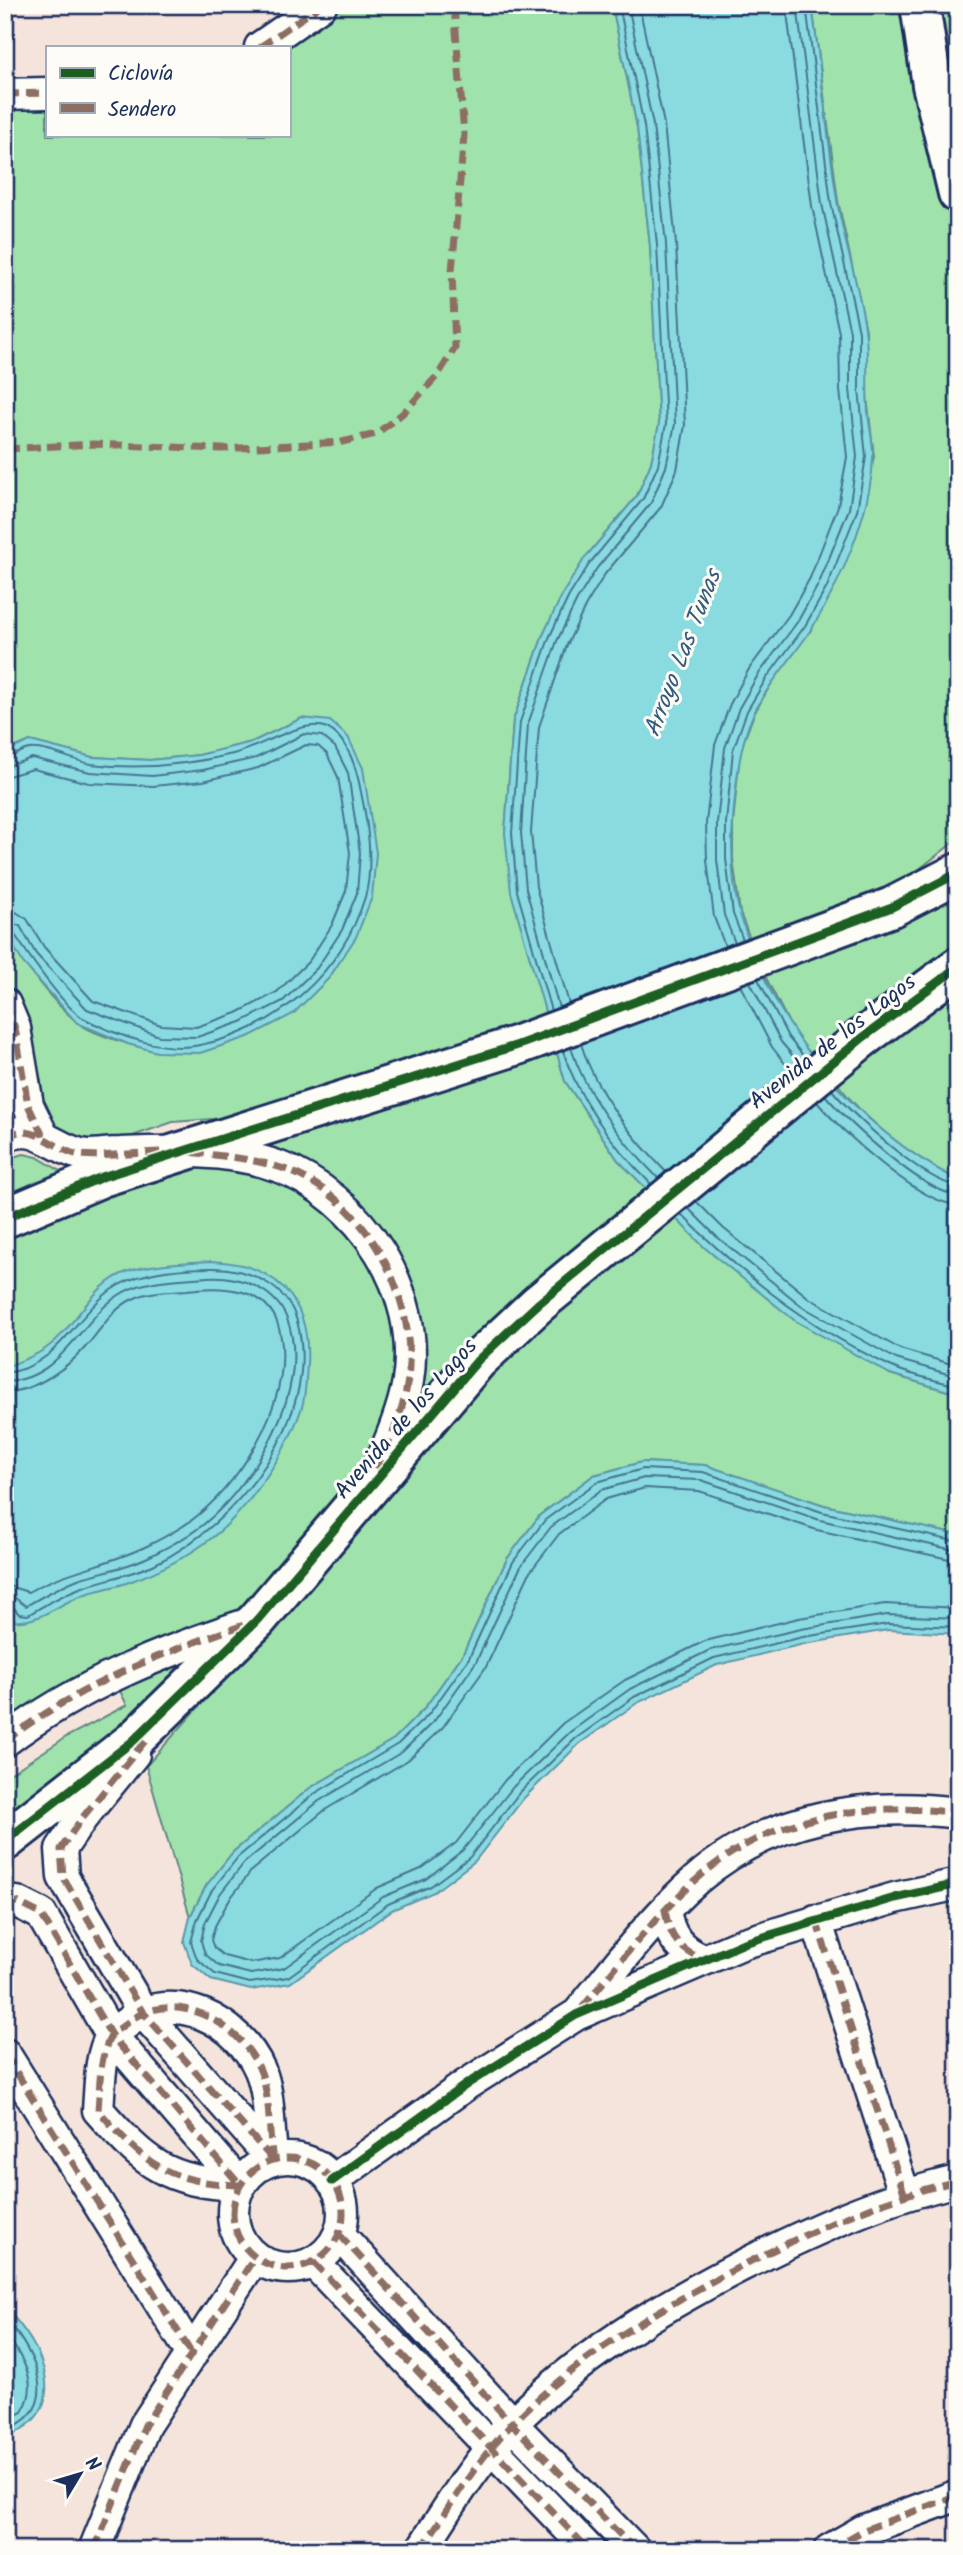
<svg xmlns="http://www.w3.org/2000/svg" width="963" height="2555" viewBox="0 0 963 2555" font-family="Kalam,sans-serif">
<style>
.green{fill:#a0e2ab;stroke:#5e8884;stroke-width:2}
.water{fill:#89dbe0;stroke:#5d96ac;stroke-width:2}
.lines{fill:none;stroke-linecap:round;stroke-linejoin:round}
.shore{stroke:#477492;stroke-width:2}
.street-casing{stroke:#1b2f5e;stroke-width:35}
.secondary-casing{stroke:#1b2f5e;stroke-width:44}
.street{stroke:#fdfcf7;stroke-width:30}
.secondary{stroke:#fdfcf7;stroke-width:38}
.quiet{stroke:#8d6e63;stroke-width:7;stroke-dasharray:14 7;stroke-linecap:butt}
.cycleway-casing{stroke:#fdfcf7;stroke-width:13}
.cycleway{stroke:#1b5e20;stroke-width:9}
.labels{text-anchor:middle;stroke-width:6;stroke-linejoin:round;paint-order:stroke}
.street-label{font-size:23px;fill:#1b2f5e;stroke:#fdfcf7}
.water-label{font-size:24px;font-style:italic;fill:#365a7e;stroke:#fdfcf7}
</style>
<rect width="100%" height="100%" fill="#f5e4db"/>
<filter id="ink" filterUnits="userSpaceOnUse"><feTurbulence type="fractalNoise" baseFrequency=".0143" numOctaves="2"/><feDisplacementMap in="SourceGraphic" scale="14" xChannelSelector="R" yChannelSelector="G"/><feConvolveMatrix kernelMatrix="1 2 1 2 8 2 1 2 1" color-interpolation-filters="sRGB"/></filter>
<g filter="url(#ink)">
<!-- green -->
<path class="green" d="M 344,5 L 612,5 L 637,127 L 650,246 L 659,424 L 651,463 L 637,496 L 584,559 L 543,635 L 513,721 L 505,833 L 546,1016 L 226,1118 L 173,1122 L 92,1150 L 47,1130 L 22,1014 L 5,985 L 5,931 C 23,963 47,997 76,1021 C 93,1036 135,1046 157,1051 L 302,718 L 252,742 L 199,755 L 150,760 L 92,757 L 30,741 L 5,752 L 5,105 L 47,104 L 47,135 L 289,135 L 289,47 L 285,47 L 313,31 Z
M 812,5 L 907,5 L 958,250 L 958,839 L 892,890 L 751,941 L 740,913 L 733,859 L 733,824 L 740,751 L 754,714 L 772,682 L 811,630 L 833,590 L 850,550 L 874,457 L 866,388 L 866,330 L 838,201 Z
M 934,5 L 949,5 L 958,54 L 958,143 Z
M 958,881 L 958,947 L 905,980 L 810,1053 L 794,1033 L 762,970 Z
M 958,985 L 958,1180 C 910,1157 869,1124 836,1082 Z
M 5,1034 L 18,1118 L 5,1130 Z
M 555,1046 L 565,1081 L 618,1160 L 648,1189 L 416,1415 L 408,1280 L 251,1148 Z
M 24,1154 L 37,1157 L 64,1173 L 5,1202 L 5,1159 Z
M 207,1167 L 242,1167 L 303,1192 L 348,1229 L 385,1287 L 400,1350 L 381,1444 L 271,1588 L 227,1620 L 5,1729 L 5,1236 C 63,1207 143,1175 207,1167 Z
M 674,1216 L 890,1374 L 958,1394 L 958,1535 L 824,1505 L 705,1465 L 642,1462 L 594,1475 L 540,1515 L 507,1559 L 463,1654 L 424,1709 L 394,1739 L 310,1788 L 233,1852 L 206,1886 L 190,1917 L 146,1766 L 284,1612 L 489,1373 L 551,1310 Z
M 207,1650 L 161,1697 L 5,1819 L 5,1777 L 66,1737 L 127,1705 L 119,1689 Z"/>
<!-- water -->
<path class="water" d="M 612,5 L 812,5 C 821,70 827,135 837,200 C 844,243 859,285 865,328 C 869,355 866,385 868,412 C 869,427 874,444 873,458 C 871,512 841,582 812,628 C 793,658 768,683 753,715 C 741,742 738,768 735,797 C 731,834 730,878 740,914 C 773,1027 854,1127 958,1180 L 958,1394 L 890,1374 L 794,1320 L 705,1248 L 618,1160 L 565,1081 L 511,892 L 505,833 L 513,721 L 543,635 L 563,593 L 584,559 L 637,496 L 651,463 L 659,424 L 650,246 L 637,127 Z
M 302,718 L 330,721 L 348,737 L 363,768 L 376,853 L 372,897 L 356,937 L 329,978 L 293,1014 L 248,1037 L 200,1053 L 157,1052 L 128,1044 L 77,1023 L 23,963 L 5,931 L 5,752 L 30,741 L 92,757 L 150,760 L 199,755 L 252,742 Z
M 210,1261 C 276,1263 311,1299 307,1364 C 306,1378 306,1394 302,1407 C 288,1450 249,1509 213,1537 C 189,1556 157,1572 129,1582 C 114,1588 98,1589 83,1595 C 60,1603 39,1623 15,1621 L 5,1608 L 5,1367 C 19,1362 33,1357 45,1349 C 77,1327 90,1284 129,1271 C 153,1263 184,1263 210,1261 Z
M 642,1462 L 705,1465 L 824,1505 L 958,1535 L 958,1634 L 888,1630 L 804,1644 L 717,1665 L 637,1703 L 579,1744 L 524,1798 L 475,1861 L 434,1892 L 392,1910 L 290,1983 L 251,1990 L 211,1980 L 192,1964 L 184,1942 L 190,1917 L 206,1886 L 233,1852 L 310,1788 L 394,1739 L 424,1709 L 463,1654 L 507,1559 L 540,1515 L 594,1475 Z
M 5,2308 C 44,2346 74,2413 5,2437 Z"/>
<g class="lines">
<!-- shore -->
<path class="shore" d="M 5,758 C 14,757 21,750 30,749 C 45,747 75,761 91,764 C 139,770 187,765 233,754 C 259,748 305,717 327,728 C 349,739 357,770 361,792 C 368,824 374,865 365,897 C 342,972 277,1030 200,1045 C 164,1053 115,1035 83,1018 C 62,1006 27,953 13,932 L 5,930
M 5,767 L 32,758 L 90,772 L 152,776 L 203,770 L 256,758 L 304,734 L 322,736 L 335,747 L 348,773 L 360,853 L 357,893 L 342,930 L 317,968 L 283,1001 L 241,1022 L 197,1037 L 159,1036 L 87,1009 L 36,954 L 20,926 L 5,921
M 5,777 L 33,769 L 89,783 L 153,786 L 203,781 L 258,768 L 306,745 L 318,746 L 327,754 L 338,777 L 350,853 L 346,891 L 332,925 L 309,961 L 277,992 L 237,1013 L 196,1027 L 161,1025 L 93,1001 L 44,947 L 27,919 L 16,912 L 5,910
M 743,940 L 733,914 L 726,859 L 726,823 L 733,750 L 747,711 L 766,679 L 805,626 L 827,587 L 857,511 L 866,457 L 859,389 L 859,331 L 831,203 L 806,5
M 735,943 L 724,915 L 717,860 L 717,823 L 725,748 L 739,708 L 758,675 L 798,621 L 819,583 L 849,509 L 857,457 L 850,389 L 850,332 L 822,204 L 797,5
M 725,946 L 714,917 L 707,860 L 706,823 L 715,745 L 730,704 L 749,669 L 789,615 L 810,578 L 838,506 L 847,457 L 840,390 L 839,333 L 812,206 L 786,5
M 758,979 L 788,1037 L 805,1058
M 750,982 L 781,1042 L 799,1063
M 740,985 L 772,1047 L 790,1070
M 569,1004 L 536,887 L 531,832 L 539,727 L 567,645 L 586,605 L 605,574 L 661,507 L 677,470 L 685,425 L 676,244 L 664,124 L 639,5
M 559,1008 L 526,889 L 521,833 L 528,724 L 557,641 L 577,600 L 597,568 L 651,503 L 666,467 L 675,424 L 666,244 L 653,125 L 628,5
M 551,1011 L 517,891 L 512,833 L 520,722 L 549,638 L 569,596 L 590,563 L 643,499 L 658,465 L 666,424 L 657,245 L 644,126 L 619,5
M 581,1044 C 596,1093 631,1136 666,1172
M 571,1048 C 587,1097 622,1142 658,1178
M 563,1051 C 579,1101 614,1147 651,1184
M 832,1090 C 854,1116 924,1182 958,1186
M 825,1095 C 848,1122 923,1193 958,1195
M 817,1102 C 841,1131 920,1204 958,1205
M 696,1201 L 723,1228 L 809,1298 L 900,1349 L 958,1366
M 688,1208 L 716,1236 L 803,1307 L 896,1359 L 958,1377
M 681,1214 C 742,1275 812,1329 890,1366 C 911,1376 936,1380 958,1386
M 5,1373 C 57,1368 74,1317 111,1290 C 137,1271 182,1268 213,1268 C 247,1268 287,1285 297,1321 C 323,1417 237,1524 155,1564 C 131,1575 105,1579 80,1588 C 61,1595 45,1605 28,1615 L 19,1614 L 12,1606 L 5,1605
M 5,1382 C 61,1379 78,1324 116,1297 C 140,1279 179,1279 208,1277 C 238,1275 275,1288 287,1319 C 313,1387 255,1482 204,1524 C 189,1536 170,1546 154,1554 C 130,1567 104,1571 78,1579 C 60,1586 43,1596 26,1606 L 15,1598 L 5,1596
M 5,1392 C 38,1391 70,1366 90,1342 C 104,1325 114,1307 135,1298 C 150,1291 171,1291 187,1290 C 220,1286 266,1286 278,1325 C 298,1389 246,1477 197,1516 C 183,1528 163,1538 147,1546 C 108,1565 67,1570 28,1592 L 5,1585
M 958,1542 L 822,1512 L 703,1472 L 643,1469 L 597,1482 L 545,1520 L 513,1562 L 469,1658 L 429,1714 L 398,1744 L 314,1794 L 238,1857 L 212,1890 L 197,1920 L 191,1942 L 197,1959 L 215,1974 L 250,1983 L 288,1977 L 388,1904 L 431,1886 L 470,1857 L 519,1793 L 575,1739 L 634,1697 L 714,1658 L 803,1637 L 888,1624 L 958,1627
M 958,1551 L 820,1520 L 701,1480 L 644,1478 L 601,1490 L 551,1527 L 521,1566 L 476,1662 L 435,1720 L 402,1752 L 319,1801 L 244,1863 L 220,1894 L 205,1923 L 201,1941 L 205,1954 L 219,1966 L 251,1974 L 284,1968 L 383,1897 L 426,1879 L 463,1850 L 513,1787 L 570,1732 L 630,1689 L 710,1650 L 801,1629 L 887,1615 L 958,1618
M 958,1561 L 817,1530 L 699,1491 L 645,1488 L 606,1499 L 559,1534 L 530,1572 L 486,1667 L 443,1727 L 408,1760 L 325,1810 L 252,1870 L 229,1900 L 215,1926 L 211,1940 L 214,1948 L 224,1956 L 251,1963 L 280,1958 L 377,1888 L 421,1869 L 456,1843 L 505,1780 L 563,1723 L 625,1680 L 705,1641 L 799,1618 L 885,1604 L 958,1608
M 5,2318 C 34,2352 65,2409 5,2430
M 5,2332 C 22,2358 41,2383 22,2412 L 5,2420"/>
<!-- street casing -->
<g class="street-casing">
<path id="street" d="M 260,47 L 321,5
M 5,94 L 47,93
M 5,1004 L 15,1028 L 28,1105 L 43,1136
M 5,1137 C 36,1119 58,1154 88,1155 C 99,1155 109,1153 120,1153 C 170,1151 229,1149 277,1166 C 361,1197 422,1291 408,1381 C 403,1410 391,1438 379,1466
M 5,1741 C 80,1684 164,1651 253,1622
M 134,1754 L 82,1818 L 61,1849 L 63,1877 L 142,2011 L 273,2160
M 5,1902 L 17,1902 L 41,1914 L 111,2035 L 240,2185
M 665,1910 C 669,1936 679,1950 704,1960
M 816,1920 L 904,2193
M 580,2011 C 617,1966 653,1917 697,1879 C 770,1816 865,1801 958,1813
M 5,2054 L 192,2354
M233 2213a55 55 0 1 1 110 0a55 55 0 1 1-110 0Z
M 332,2181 L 467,2084 L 576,2015 L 744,1943 L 895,1898 L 958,1884
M 240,2185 C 165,2182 146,2164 98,2110 C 100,2088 99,2056 111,2036 C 115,2031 123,2026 128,2022 C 173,1987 239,2021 260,2070 C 271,2096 268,2132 273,2160
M 339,2234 L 512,2424 L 635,2550
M 313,2262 L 589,2550
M 94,2550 L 145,2425 L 255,2257
M 421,2550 C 449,2507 476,2462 511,2425 C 577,2357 658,2309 741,2266 C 811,2231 882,2198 958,2181
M 829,2550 L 864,2530 L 958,2495"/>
</g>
<!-- secondary casing -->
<g class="secondary-casing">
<path id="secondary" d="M 920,5 L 932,85 L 958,193
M 5,1218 L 102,1177 L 518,1045 L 892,907 L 958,873
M 5,1841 L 133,1741 L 257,1620 L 478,1360 L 538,1304 L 861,1039 L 958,967"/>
</g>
<!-- street -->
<use href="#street" class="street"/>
<!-- secondary -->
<use href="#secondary" class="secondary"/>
<!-- quiet -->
<path class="quiet" d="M 260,47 L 321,5
M 5,94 L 47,93
M 5,449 L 93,444 L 222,449 L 342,442 L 376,434 L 403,413 L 438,375 L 455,348 L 452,271 L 464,135 L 454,5
M 5,1004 L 15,1028 L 28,1105 L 43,1136
M 5,1137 C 33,1121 50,1147 75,1154 C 93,1159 141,1152 163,1152
M 191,1152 C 219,1156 248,1158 275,1166 C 362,1191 418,1292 408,1379 C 404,1410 390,1441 377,1469
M 5,1741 C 80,1685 162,1652 250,1623
M 145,1741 L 82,1818 L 61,1849 L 63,1877 L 142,2011 L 273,2160
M 5,1902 L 17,1902 L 41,1914 L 111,2035 L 240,2185
M 665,1910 C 669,1936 679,1950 704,1960
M 816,1920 L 904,2193
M 582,2008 C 618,1965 653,1918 696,1880 C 767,1815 866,1801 958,1813
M 5,2054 L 192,2354
M233 2213a55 55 0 1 1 110 0a55 55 0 1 1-110 0Z
M 240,2185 C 165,2182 146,2164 98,2110 C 100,2088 99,2056 111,2036 C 115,2031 123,2026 128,2022 C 173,1987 239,2021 260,2070 C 271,2096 268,2132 273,2160
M 339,2234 L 512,2424 L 635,2550
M 313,2262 L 589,2550
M 94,2550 L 145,2425 L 255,2257
M 421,2550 C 449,2507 476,2462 511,2425 C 577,2357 658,2309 741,2266 C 811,2231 882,2198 958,2181
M 829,2550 L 864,2530 L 958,2495"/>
<!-- cycleway casing -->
<g class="cycleway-casing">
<path id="cycleway" d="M 5,1218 L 102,1177 L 518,1045 L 892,907 L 958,873
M 5,1841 L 133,1741 L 257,1620 L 478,1360 L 538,1304 L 861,1039 L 958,967
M 332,2181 L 467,2084 L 576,2015 L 744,1943 L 895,1898 L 958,1884"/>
</g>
<!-- cycleway -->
<use href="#cycleway" class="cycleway"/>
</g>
</g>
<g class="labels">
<!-- street labels -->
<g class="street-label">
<text transform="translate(832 1041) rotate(-38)" y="8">Avenida de los Lagos</text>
<text transform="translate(405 1418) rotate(-49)" y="8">Avenida de los Lagos</text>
</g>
<!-- water labels -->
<g class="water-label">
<text transform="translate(682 653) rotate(-69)" y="8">Arroyo Las Tunas</text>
</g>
</g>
<!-- margin -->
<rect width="963" height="2555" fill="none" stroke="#fdfcf7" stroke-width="28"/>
<rect x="14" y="14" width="935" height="2527" fill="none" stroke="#1b2f5e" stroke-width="2.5" filter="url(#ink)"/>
<!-- legend -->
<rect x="46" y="46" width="245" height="91" fill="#fdfcf7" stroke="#a3aaba" stroke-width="2"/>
<rect x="60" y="68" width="35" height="10" fill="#1b5e20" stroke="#a3aaba" stroke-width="2"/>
<text x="108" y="80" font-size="21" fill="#1b2f5e">Ciclovía</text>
<rect x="60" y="103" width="35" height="10" fill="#8d6e63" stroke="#a3aaba" stroke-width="2"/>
<text x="108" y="116" font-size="21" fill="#1b2f5e">Sendero</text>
<!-- north arrow -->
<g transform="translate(80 2474) rotate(52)" stroke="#fdfcf7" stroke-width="5" paint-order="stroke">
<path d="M0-5L12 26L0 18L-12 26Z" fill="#1b2f5e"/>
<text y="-10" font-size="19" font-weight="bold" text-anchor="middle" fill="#1b2f5e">N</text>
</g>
</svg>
